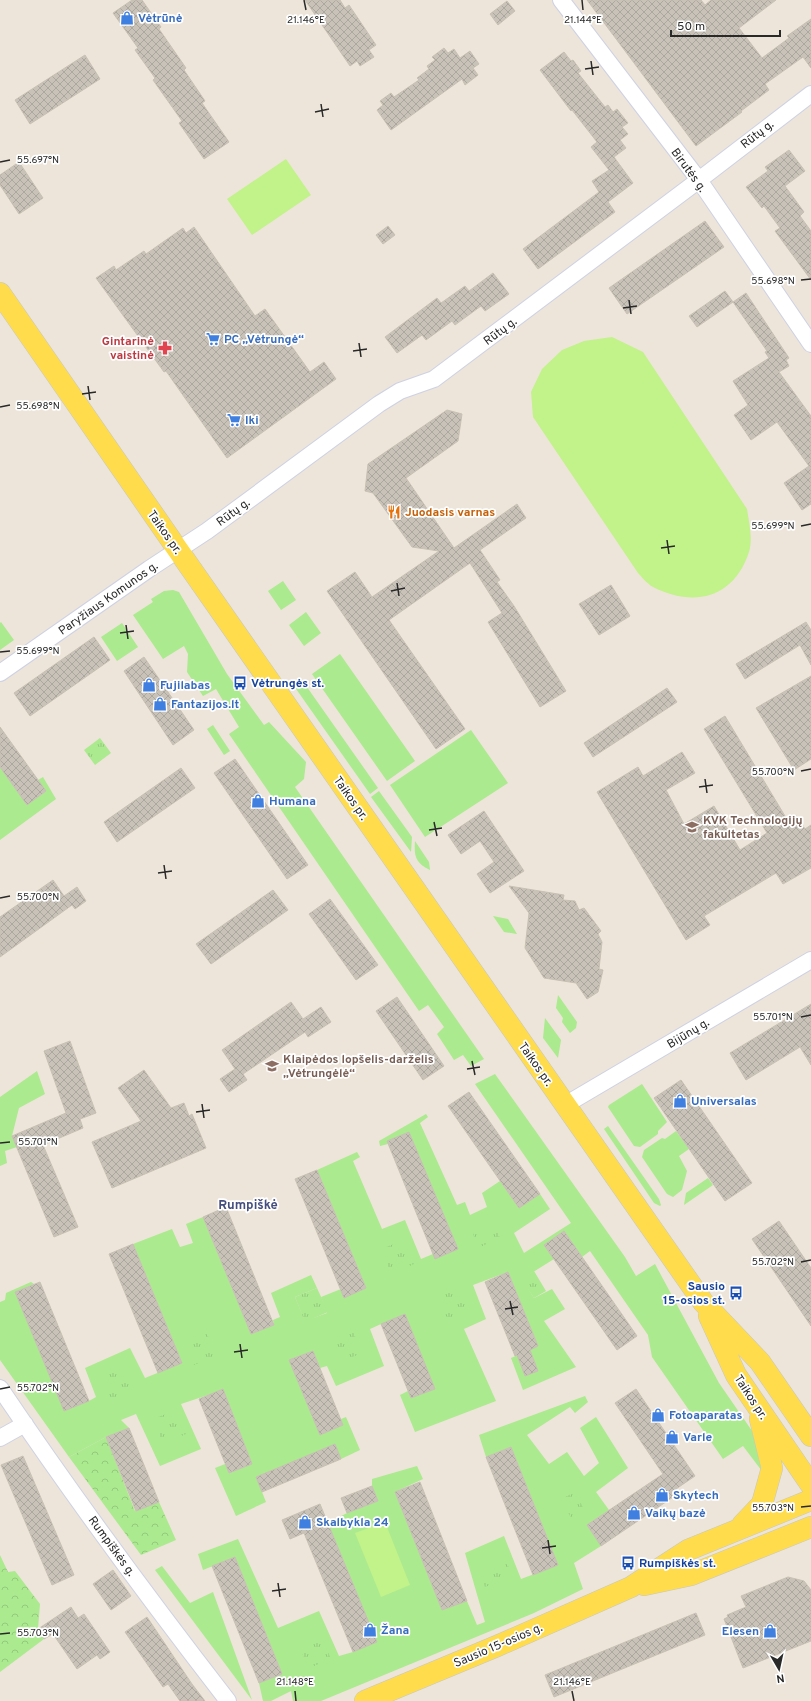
<svg xmlns="http://www.w3.org/2000/svg" width="811" height="1701" viewBox="0 0 811 1701" font-family="Overpass,sans-serif">
<style>
.grass{fill:#abea8f}
.forest{fill:url(#forest-crowns)}
.park{fill:url(#park-tufts)}
.pitch{fill:#c2f28a}
.building{fill:url(#building-cross-hatch);stroke:#c8c1b3}
.lines{fill:none;stroke-linecap:round;stroke-linejoin:round}
.minor-casing{stroke:#ced1e4;stroke-width:18}
.major-casing{stroke:#c7c7c7;stroke-width:22}
.minor{stroke:#fff;stroke-width:16}
.major{stroke:#fedc4c;stroke-width:21}
.ticks{fill:none;stroke:#292929;stroke-width:1.5}
.labels{text-anchor:middle;stroke-width:3.5;stroke-linejoin:round;paint-order:stroke}
.shop-label{font-size:12px;font-weight:bold;fill:#366cbe;stroke:#fff;text-anchor:start}
.street-label{font-size:12px;fill:#292929;stroke:#fff}
.health-label{font-size:12px;font-weight:bold;fill:#be3a42;stroke:#fff;text-anchor:end}
.food-label{font-size:12px;font-weight:bold;fill:#c56008;stroke:#fff;text-anchor:start}
.transit-label{font-size:12px;font-weight:bold;fill:#164399;stroke:#fff;text-anchor:start}
.education-label{font-size:12px;font-weight:bold;fill:#785e54;stroke:#fff;text-anchor:start}
.neighbourhood-label{font-size:13px;font-weight:bold;fill:#454d7e;stroke:#fff}
.ticks-label{font-size:10px;text-anchor:middle;fill:#292929;stroke:#fff;stroke-width:3.5;stroke-linejoin:round;paint-order:stroke}
</style>
<defs>
<pattern id="forest-crowns" width="20" height="18" patternUnits="userSpaceOnUse"><rect width="20" height="18" fill="#abea8f"/><path d="M2 6a3 3 0 1 1 6 0M12 15a3 3 0 1 1 6 0" fill="none" stroke="#93c97b"/></pattern>
<pattern id="park-tufts" width="24" height="20" patternUnits="userSpaceOnUse"><rect width="24" height="20" fill="#abea8f"/><path d="M3 7l-1-3M5 7V3M7 7l1-3M15 17l-1-3M17 17v-4M19 17l1-3" fill="none" stroke="#93c97b"/></pattern>
<pattern id="building-cross-hatch" width="8" height="8" patternUnits="userSpaceOnUse"><rect width="8" height="8" fill="#c8c2b9"/><path d="M0 0l8 8M0 8l8-8" fill="none" stroke="#aca79f"/></pattern>
</defs>
<rect width="100%" height="100%" fill="#ede5d9"/>
<!-- grass -->
<path class="grass" d="M 283,581 L 296,600 L 281,610 L 268,591 Z
M 173,590 L 179,592 L 227,674 L 264,725 L 269,722 L 306,762 L 304,779 L 295,787 L 484,1059 L 471,1066 L 463,1055 L 454,1060 L 437,1034 L 444,1027 L 428,1005 L 419,1011 L 229,734 L 239,727 L 216,689 L 203,696 L 187,672 L 188,654 L 184,646 L 163,659 L 133,615 L 153,602 L 151,599 L 164,591 Z
M 306,612 L 321,633 L 304,646 L 289,625 Z
M 1,622 L 14,640 L 0,650 L 0,623 Z
M 122,623 L 138,647 L 117,661 L 101,637 Z
M 340,654 L 415,761 L 387,781 L 312,674 Z
M 302,680 L 378,788 L 370,794 L 294,686 Z
M 213,725 L 230,751 L 224,755 L 207,729 Z
M 471,730 L 508,783 L 425,837 L 390,785 Z
M 0,767 L 27,805 L 46,791 L 38,780 L 43,777 L 56,799 L 0,840 Z
M 379,791 L 412,837 L 411,852 L 371,797 Z
M 415,841 L 429,862 L 430,870 C 415,863 414,856 415,841 Z
M 493,916 L 508,919 L 517,934 L 504,932 Z
M 558,995 L 577,1022 L 576,1028 L 570,1033 L 562,1022 L 563,1018 L 556,1008 Z
M 545,1018 L 561,1040 L 558,1058 L 543,1038 Z
M 37,1071 L 45,1094 L 19,1108 L 12,1136 L 17,1147 L 5,1151 L 7,1163 L 0,1166 L 0,1097 Z
M 495,1074 L 625,1257 L 636,1276 L 655,1264 L 719,1383 L 759,1441 L 765,1475 L 743,1446 L 723,1459 L 652,1357 L 648,1335 L 590,1251 L 582,1257 L 564,1231 L 544,1245 L 554,1259 L 522,1279 L 534,1298 L 552,1289 L 565,1309 L 544,1321 L 576,1367 L 523,1390 L 511,1358 L 538,1346 L 508,1272 L 473,1285 L 486,1319 L 464,1329 L 496,1401 L 415,1432 L 400,1395 L 408,1391 L 411,1398 L 435,1389 L 381,1324 L 370,1329 L 384,1366 L 336,1386 L 327,1366 L 320,1368 L 313,1351 L 289,1360 L 320,1435 L 343,1425 L 341,1419 L 346,1417 L 360,1450 L 341,1459 L 335,1445 L 256,1477 L 266,1502 L 236,1516 L 215,1468 L 225,1464 L 229,1473 L 252,1464 L 223,1390 L 181,1404 L 201,1449 L 160,1466 L 136,1414 L 121,1420 L 129,1428 L 106,1437 L 69,1457 L 0,1360 L 0,1302 L 5,1300 L 6,1293 L 31,1282 L 34,1284 L 15,1292 L 89,1401 L 96,1397 L 85,1368 L 130,1348 L 145,1378 L 182,1363 L 133,1244 L 172,1229 L 180,1247 L 193,1243 L 186,1224 L 203,1217 L 251,1334 L 274,1325 L 273,1320 L 280,1317 L 271,1293 L 311,1275 L 317,1288 L 295,1297 L 305,1321 L 327,1313 L 321,1297 L 341,1289 L 344,1297 L 366,1288 L 317,1170 L 357,1152 L 360,1157 L 353,1161 L 382,1229 L 405,1220 L 421,1259 L 433,1254 L 436,1258 L 457,1249 L 409,1133 L 387,1141 L 388,1144 L 380,1146 L 379,1141 L 426,1114 L 428,1117 L 420,1123 L 457,1205 L 465,1202 L 470,1215 L 487,1207 L 482,1193 L 500,1181 L 519,1208 L 540,1194 L 550,1209 L 514,1233 L 524,1253 L 571,1223 L 475,1084 Z
M 642,1084 L 667,1122 L 658,1131 L 658,1134 L 640,1147 L 634,1146 L 608,1107 L 609,1105 Z
M 608,1126 L 659,1199 L 661,1205 L 660,1206 L 654,1203 L 604,1129 Z
M 676,1131 L 689,1149 L 679,1156 L 687,1171 L 682,1190 L 673,1197 L 667,1194 L 642,1157 L 644,1150 L 662,1138 L 665,1139 Z
M 708,1178 L 713,1185 L 684,1205 L 686,1193 Z
M 585,1396 L 588,1402 L 575,1413 L 570,1407 L 527,1435 L 549,1464 L 567,1452 L 584,1476 L 599,1463 L 580,1428 L 596,1417 L 628,1468 L 596,1492 L 609,1510 L 587,1525 L 601,1546 L 574,1563 L 583,1589 L 534,1613 L 321,1701 L 293,1701 L 291,1691 L 271,1701 L 263,1701 L 259,1683 L 282,1674 L 235,1557 L 203,1570 L 198,1554 L 238,1539 L 278,1628 L 319,1611 L 339,1656 L 353,1652 L 328,1523 L 347,1513 L 378,1501 L 372,1486 L 372,1479 L 417,1466 L 423,1479 L 395,1492 L 442,1610 L 467,1601 L 477,1625 L 485,1622 L 465,1553 L 504,1536 L 521,1579 L 558,1565 L 511,1447 L 486,1457 L 479,1435 Z
M 162,1566 L 190,1603 L 213,1592 L 252,1700 L 155,1570 Z"/>
<!-- forest -->
<path class="forest" d="M 106,1437 L 135,1511 L 159,1502 L 176,1540 L 141,1555 L 69,1457 Z
M 0,1555 L 8,1572 L 15,1571 L 40,1604 L 38,1629 L 44,1639 L 0,1672 Z"/>
<!-- park -->
<path class="park" d="M 100,738 L 111,753 L 95,765 L 84,750 Z
M 494,1225 L 500,1238 L 478,1248 L 473,1234 Z
M 404,1240 L 414,1264 L 391,1274 L 381,1249 Z
M 534,1271 L 546,1291 L 534,1298 L 521,1279 Z
M 460,1287 L 470,1311 L 448,1320 L 437,1296 Z
M 317,1288 L 328,1312 L 305,1322 L 295,1297 Z
M 352,1329 L 362,1353 L 340,1362 L 330,1338 Z
M 206,1331 L 216,1356 L 194,1365 L 184,1340 Z
M 124,1368 L 134,1392 L 112,1402 L 102,1377 Z
M 176,1410 L 186,1434 L 163,1444 L 153,1419 Z
M 575,1492 L 586,1513 L 572,1520 L 561,1499 Z
M 506,1560 L 512,1576 L 485,1587 L 478,1571 Z
M 321,1635 L 331,1659 L 309,1668 L 298,1644 Z"/>
<!-- pitch -->
<path class="pitch" d="M 286,159 L 311,195 L 252,235 L 227,199 Z
M 612,337 L 643,352 L 747,509 C 749,523 753,538 749,552 C 734,598 694,608 653,587 C 647,584 642,577 638,573 L 533,417 L 531,392 L 542,369 L 562,350 L 584,341 Z
M 385,1522 L 410,1585 L 381,1597 L 355,1533 Z"/>
<!-- building -->
<path class="building" d="M 132,0 L 142,0 L 161,27 L 159,29 L 186,68 L 184,70 L 205,101 L 202,103 L 229,142 L 204,159 L 179,123 L 182,121 L 153,80 L 155,78 L 135,50 L 138,48 L 113,13 Z
M 305,0 L 340,0 L 345,8 L 349,5 L 376,45 L 369,50 L 374,57 L 360,66 L 357,61 L 350,66 Z
M 587,0 L 701,0 L 705,5 L 711,0 L 776,0 L 739,28 L 762,58 L 789,38 L 787,36 L 811,19 L 811,68 L 803,57 L 765,84 L 769,90 L 741,111 L 742,112 L 696,146 Z
M 507,1 L 515,11 L 498,25 L 490,14 Z
M 444,48 L 448,53 L 454,49 L 460,58 L 470,51 L 479,64 L 473,68 L 478,75 L 465,85 L 462,79 L 391,130 L 377,110 L 383,105 L 380,101 L 391,93 L 394,97 L 419,80 L 417,78 L 429,69 L 427,66 L 435,60 L 432,57 Z
M 564,52 L 571,61 L 573,60 L 581,71 L 578,73 L 605,107 L 608,105 L 613,112 L 617,109 L 628,123 L 622,127 L 628,134 L 620,140 L 626,148 L 614,157 L 633,183 L 608,202 L 615,212 L 538,269 L 523,249 L 599,192 L 592,181 L 609,170 L 591,147 L 597,142 L 572,110 L 571,111 L 540,70 Z
M 85,55 L 100,79 L 30,124 L 15,100 Z
M 789,150 L 805,171 L 785,186 L 804,212 L 800,216 L 811,231 L 811,280 L 775,231 L 780,228 L 764,206 L 762,208 L 746,187 L 768,171 L 765,167 Z
M 19,162 L 43,198 L 19,214 L 0,185 L 0,175 Z
M 705,221 L 724,247 L 627,314 L 609,288 Z
M 388,226 L 395,235 L 383,244 L 376,235 Z
M 194,227 L 255,316 L 265,309 L 310,372 L 324,362 L 336,379 L 227,458 L 166,371 L 164,372 L 96,278 L 114,266 L 116,270 L 144,251 L 146,254 L 183,228 L 186,233 Z
M 493,273 L 509,294 L 485,311 L 481,306 L 455,325 L 452,321 L 426,340 L 422,335 L 397,353 L 385,337 L 437,298 L 441,303 L 465,286 L 469,291 Z
M 725,291 L 733,302 L 697,327 L 689,316 Z
M 746,293 L 789,358 L 786,360 L 789,366 L 779,372 L 811,416 L 811,504 L 802,510 L 784,483 L 809,466 L 777,422 L 751,440 L 734,415 L 748,405 L 733,381 L 769,358 L 765,352 L 767,351 L 733,302 Z
M 447,410 L 462,414 L 458,441 L 406,478 L 454,548 L 517,504 L 526,518 L 480,550 L 500,580 L 497,582 L 514,606 L 566,691 L 540,707 L 488,622 L 502,613 L 470,563 L 389,620 L 465,729 L 436,749 L 327,591 L 355,572 L 372,597 L 439,551 L 412,547 L 373,493 L 365,491 L 368,464 Z
M 611,585 L 630,616 L 599,635 L 579,604 Z
M 806,622 L 811,630 L 811,665 L 800,645 L 745,679 L 736,664 Z
M 94,637 L 110,660 L 30,716 L 14,693 Z
M 144,657 L 194,730 L 173,745 L 124,671 Z
M 811,676 L 811,759 L 794,770 L 756,708 Z
M 667,688 L 677,702 L 593,757 L 584,743 Z
M 725,716 L 788,821 L 797,816 L 805,829 L 811,825 L 811,868 L 783,884 L 776,873 L 704,916 L 710,925 L 686,940 L 597,792 L 638,767 L 643,776 L 682,752 L 695,773 L 666,790 L 684,824 L 714,806 L 740,850 L 767,833 L 704,729 Z
M 0,727 L 46,791 L 27,805 L 0,767 Z
M 235,759 L 308,865 L 287,879 L 214,773 Z
M 181,768 L 195,788 L 117,842 L 104,822 Z
M 484,811 L 524,871 L 490,893 L 477,874 L 494,862 L 480,841 L 461,854 L 448,835 Z
M 53,880 L 64,896 L 77,887 L 86,901 L 75,909 L 72,905 L 0,957 L 0,917 Z
M 509,886 L 564,895 L 563,900 L 575,901 L 579,910 L 584,908 L 601,931 L 598,934 L 602,942 L 599,969 L 603,970 L 598,992 L 587,999 L 576,983 L 544,978 L 525,948 L 529,913 Z
M 273,890 L 288,910 L 211,964 L 196,944 Z
M 330,899 L 378,965 L 356,980 L 309,914 Z
M 397,997 L 444,1066 L 423,1080 L 376,1011 Z
M 291,1002 L 303,1019 L 321,1007 L 331,1022 L 308,1037 L 305,1032 L 243,1074 L 247,1080 L 229,1092 L 220,1079 L 235,1069 L 222,1050 Z
M 811,1004 L 811,1065 L 800,1047 L 746,1080 L 730,1053 Z
M 70,1041 L 96,1113 L 80,1119 L 83,1128 L 43,1145 L 78,1227 L 54,1237 L 12,1136 L 66,1113 L 44,1051 Z
M 144,1070 L 171,1108 L 184,1103 L 189,1116 L 192,1114 L 206,1148 L 112,1188 L 92,1142 L 141,1121 L 118,1088 Z
M 681,1080 L 752,1183 L 725,1201 L 654,1098 Z
M 469,1092 L 540,1194 L 519,1208 L 448,1106 Z
M 409,1132 L 458,1249 L 435,1259 L 387,1141 Z
M 317,1170 L 366,1288 L 344,1298 L 295,1179 Z
M 226,1207 L 274,1325 L 251,1334 L 203,1217 Z
M 779,1221 L 811,1268 L 811,1326 L 752,1239 Z
M 564,1231 L 637,1336 L 617,1350 L 544,1245 Z
M 133,1244 L 182,1363 L 158,1373 L 109,1254 Z
M 508,1272 L 538,1346 L 530,1350 L 538,1371 L 525,1376 L 517,1355 L 515,1356 L 485,1282 Z
M 40,1282 L 89,1401 L 64,1411 L 15,1292 Z
M 405,1314 L 435,1389 L 411,1398 L 381,1324 Z
M 313,1351 L 343,1425 L 320,1435 L 289,1360 Z
M 223,1389 L 252,1464 L 229,1473 L 199,1399 Z
M 636,1389 L 695,1476 L 676,1489 L 679,1493 L 601,1546 L 587,1525 L 663,1474 L 615,1403 Z
M 129,1428 L 159,1502 L 136,1511 L 106,1437 Z
M 335,1444 L 341,1459 L 262,1492 L 256,1477 Z
M 511,1447 L 558,1565 L 533,1575 L 486,1457 Z
M 23,1456 L 74,1575 L 52,1585 L 1,1465 Z
M 420,1482 L 467,1601 L 442,1610 L 395,1492 Z
M 372,1486 L 378,1501 L 347,1513 L 341,1498 Z
M 320,1504 L 377,1642 L 353,1652 L 304,1533 L 290,1539 L 282,1520 Z
M 235,1557 L 282,1674 L 259,1683 L 212,1566 Z
M 113,1570 L 131,1596 L 111,1610 L 93,1584 Z
M 788,1577 L 804,1581 L 811,1590 L 811,1641 L 743,1668 L 724,1619 L 728,1617 L 727,1615 L 746,1607 L 741,1596 Z
M 71,1607 L 78,1618 L 84,1614 L 110,1652 L 100,1659 L 97,1655 L 77,1669 L 53,1634 L 44,1639 L 38,1629 Z
M 696,1613 L 705,1635 L 554,1697 L 545,1675 Z
M 147,1617 L 192,1684 L 205,1701 L 180,1701 L 168,1684 L 163,1687 L 125,1632 Z"/>
<g class="lines">
<!-- minor casing -->
<g class="minor-casing">
<path id="minor" d="M 561,0 L 699,180 L 811,344
M 0,673 L 149,569 L 207,531 L 379,404 L 400,391 L 434,379 L 699,180 L 811,94
M 565,1105 L 811,960
M 0,1388 C 72,1495 149,1599 228,1701
M 0,1438 L 25,1424"/>
</g>
<!-- major casing -->
<g class="major-casing">
<path id="major" d="M 0,293 L 178,550 L 703,1302 L 760,1362 L 811,1436
M 709,1316 L 736,1375 L 811,1485
M 742,1525 L 762,1504 L 772,1468 L 760,1419
M 644,1585 L 691,1575 L 811,1527
M 365,1701 L 497,1646 L 631,1587 L 688,1550 L 811,1500"/>
</g>
<!-- minor -->
<use href="#minor" class="minor"/>
<!-- major -->
<use href="#major" class="major"/>
</g>
<!-- ticks -->
<path class="ticks" d="M 304,0 L 306,10M 582,0 L 583,10M 591,61 L 593,75M 585,69 L 599,67M 321,104 L 323,117M 315,112 L 329,109M 0,162 L 10,160M 801,280 L 811,279M 629,300 L 631,314M 623,308 L 637,306M 359,343 L 361,357M 353,351 L 367,349M 88,386 L 90,400M 82,394 L 96,392M 0,407 L 10,405M 801,526 L 811,524M 667,540 L 669,554M 661,548 L 675,546M 397,583 L 399,596M 391,591 L 405,588M 126,625 L 128,639M 120,633 L 134,631M 0,652 L 10,651M 801,771 L 811,769M 705,779 L 707,793M 699,787 L 713,785M 434,822 L 437,836M 429,830 L 442,828M 164,865 L 166,879M 158,873 L 172,871M 0,898 L 10,896M 801,1017 L 811,1015M 472,1061 L 475,1075M 467,1069 L 480,1067M 202,1104 L 204,1118M 196,1112 L 210,1110M 0,1143 L 10,1142M 801,1262 L 811,1260M 510,1301 L 513,1315M 505,1309 L 518,1307M 240,1344 L 242,1358M 234,1352 L 248,1350M 0,1389 L 10,1387M 801,1507 L 811,1506M 548,1540 L 550,1554M 542,1548 L 556,1546M 278,1583 L 280,1597M 272,1591 L 286,1589M 0,1634 L 10,1633M 295,1691 L 296,1701M 572,1691 L 574,1701"/>
<!-- icons -->
<defs>
<g id="shop-bare" transform="scale(1.08)"><path d="M-5-2.5h2.3a2.7 3.5 0 0 1 5.4 0H5L5.5 6h-11ZM-1.5-2.5h3a1.5 2.3 0 0 0-3 0Z" fill="#3f7fe0" stroke="#fff" stroke-width="2.5" paint-order="stroke"/></g>
<g id="supermarket-bare" transform="scale(1.08)"><path d="M-6-5.5h2.5l.6 2H6L4.5 2H-2.5L-4.4-4H-6ZM-1.5 3.2a1.3 1.3 0 1 0 .1 0ZM3 3.2a1.3 1.3 0 1 0 .1 0Z" fill="#3f7fe0" stroke="#fff" stroke-width="2.5" paint-order="stroke"/></g>
<g id="pharmacy-bare" transform="scale(1.08)"><path d="M-2-6h4v4h4v4h-4v4h-4v-4h-4v-4h4Z" fill="#e0444e" stroke="#fff" stroke-width="2.5" paint-order="stroke"/></g>
<g id="restaurant-bare" transform="scale(1.08)"><path d="M-5-6h1v4h1v-4h1v4h1v-4h1v5L-1.5 .5V6h-2V.5L-5-1ZM5-6V6H3V1.5H1.5Q1.5-4 5-6Z" fill="#e8710a" stroke="#fff" stroke-width="2.5" paint-order="stroke"/></g>
<g id="bus-bare" transform="scale(1.08)"><path d="M-5-6H5V4H4V6H2V4H-2V6H-4V4H-5ZM-3.5-4V0h7V-4ZM-3.5 1.2v1.5H-2V1.2ZM2 1.2v1.5H3.5V1.2Z" fill="#1a4fb4" stroke="#fff" stroke-width="2.5" paint-order="stroke"/></g>
<g id="university-bare" transform="scale(1.08)"><path d="M0-5L7-2L0 1L-7-2ZM-4 1L0 2.5L4 1V4Q0 6-4 4Z" fill="#8d6e63" stroke="#fff" stroke-width="2.5" paint-order="stroke"/></g>
<g id="school-bare" transform="scale(1.08)"><path d="M0-5L7-2L0 1L-7-2ZM-4 1L0 2.5L4 1V4Q0 6-4 4Z" fill="#8d6e63" stroke="#fff" stroke-width="2.5" paint-order="stroke"/></g>
</defs>
<g fill-rule="evenodd">
<use href="#shop-bare" x="127" y="18"/>
<use href="#supermarket-bare" x="213" y="339"/>
<use href="#pharmacy-bare" x="165" y="348"/>
<use href="#supermarket-bare" x="234" y="420"/>
<use href="#restaurant-bare" x="394" y="512"/>
<use href="#bus-bare" x="240" y="683"/>
<use href="#shop-bare" x="149" y="685"/>
<use href="#shop-bare" x="160" y="704"/>
<use href="#shop-bare" x="258" y="801"/>
<use href="#university-bare" x="692" y="827"/>
<use href="#school-bare" x="272" y="1066"/>
<use href="#shop-bare" x="680" y="1101"/>
<use href="#bus-bare" x="736" y="1293"/>
<use href="#shop-bare" x="658" y="1415"/>
<use href="#shop-bare" x="672" y="1437"/>
<use href="#shop-bare" x="662" y="1495"/>
<use href="#shop-bare" x="634" y="1513"/>
<use href="#shop-bare" x="305" y="1522"/>
<use href="#bus-bare" x="628" y="1563"/>
<use href="#shop-bare" x="370" y="1630"/>
<use href="#shop-bare" x="770" y="1631"/>
</g>
<g class="labels">
<!-- shop labels -->
<g class="shop-label">
<text x="138" y="22">Vėtrūnė</text>
<text x="224" y="343">PC „Vėtrungė“</text>
<text x="245" y="424">Iki</text>
<text x="160" y="689">Fujilabas</text>
<text x="171" y="708">Fantazijos.lt</text>
<text x="269" y="805">Humana</text>
<text x="691" y="1105">Universalas</text>
<text x="669" y="1419">Fotoaparatas</text>
<text x="683" y="1441">Varle</text>
<text x="673" y="1499">Skytech</text>
<text x="645" y="1517">Vaikų bazė</text>
<text x="316" y="1526">Skalbykla 24</text>
<text x="381" y="1634">Žana</text>
<text x="759" y="1635" text-anchor="end">Elesen</text>
</g>
<!-- street labels -->
<g class="street-label">
<text transform="translate(757 134) rotate(-38)" y="4">Rūtų g.</text>
<text transform="translate(689 170) rotate(54)" y="4">Birutės g.</text>
<text transform="translate(500 331) rotate(-37)" y="4">Rūtų g.</text>
<text transform="translate(233 512) rotate(-36)" y="4">Rūtų g.</text>
<text transform="translate(165 532) rotate(55)" y="4">Taikos pr.</text>
<text transform="translate(108 598) rotate(-35)" y="4">Paryžiaus Komunos g.</text>
<text transform="translate(351 798) rotate(55)" y="4">Taikos pr.</text>
<text transform="translate(688 1033) rotate(-31)" y="4">Bijūnų g.</text>
<text transform="translate(536 1064) rotate(55)" y="4">Taikos pr.</text>
<text transform="translate(751 1397) rotate(57)" y="4">Taikos pr.</text>
<text transform="translate(112 1546) rotate(54)" y="4">Rumpiškės g.</text>
<text transform="translate(498 1645) rotate(-23)" y="4">Sausio 15-osios g.</text>
</g>
<!-- health labels -->
<g class="health-label">
<text x="154" y="345">Gintarinė<tspan x="154" dy="14">vaistinė</tspan></text>
</g>
<!-- food labels -->
<g class="food-label">
<text x="405" y="516">Juodasis varnas</text>
</g>
<!-- transit labels -->
<g class="transit-label">
<text x="251" y="687">Vėtrungės st.</text>
<text x="725" y="1290" text-anchor="end">Sausio<tspan x="725" dy="14">15-osios st.</tspan></text>
<text x="639" y="1567">Rumpiškės st.</text>
</g>
<!-- education labels -->
<g class="education-label">
<text x="703" y="824">KVK Technologijų<tspan x="703" dy="14">fakultetas</tspan></text>
<text x="283" y="1063">Klaipėdos lopšelis-darželis<tspan x="283" dy="14">„Vėtrungėlė“</tspan></text>
</g>
<!-- neighbourhood labels -->
<g class="neighbourhood-label">
<text x="248" y="1209">Rumpiškė</text>
</g>
</g>
<g class="ticks-label">
<text x="583" y="23">21.144°E</text>
<text x="306" y="23">21.146°E</text>
<text x="38" y="163">55.697°N</text>
<text x="773" y="284">55.698°N</text>
<text x="38" y="409">55.698°N</text>
<text x="773" y="529">55.699°N</text>
<text x="38" y="654">55.699°N</text>
<text x="773" y="775">55.700°N</text>
<text x="38" y="900">55.700°N</text>
<text x="773" y="1020">55.701°N</text>
<text x="38" y="1145">55.701°N</text>
<text x="773" y="1265">55.702°N</text>
<text x="38" y="1391">55.702°N</text>
<text x="773" y="1511">55.703°N</text>
<text x="38" y="1636">55.703°N</text>
<text x="295" y="1685">21.148°E</text>
<text x="572" y="1685">21.146°E</text>
</g>
<!-- north arrow -->
<g transform="translate(779 1669) rotate(171)" stroke="#ffffff" stroke-width="3" paint-order="stroke">
<path d="M0-3L7 15L0 10L-7 15Z" fill="#292929"/>
<text y="-6" font-size="11" font-weight="bold" text-anchor="middle" fill="#292929">N</text>
</g>
<!-- scale -->
<path d="M671 30v6h109v-6" fill="none" stroke="#292929" stroke-width="2"/>
<text x="677" y="30" font-size="12" fill="#292929" stroke="#ffffff" stroke-width="3" paint-order="stroke">50 m</text>
</svg>
